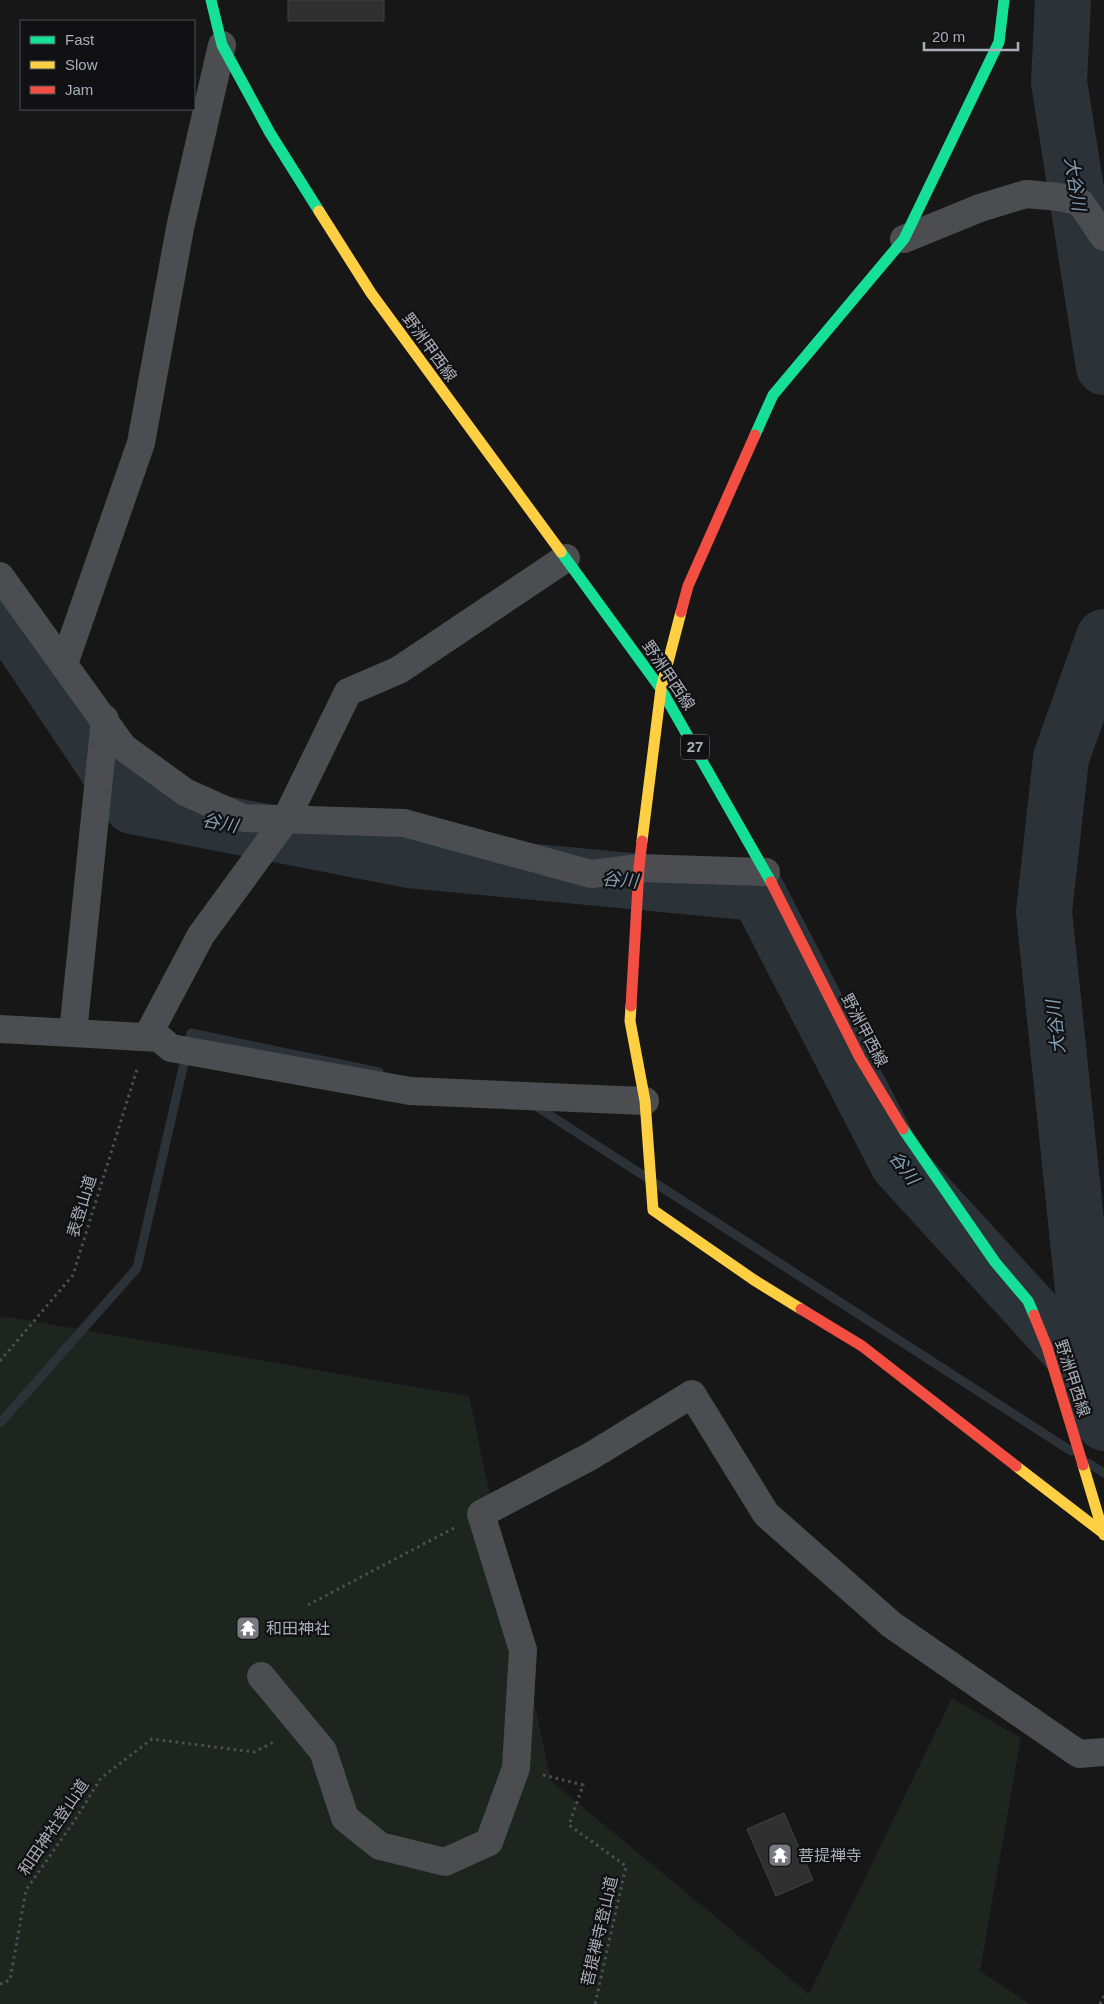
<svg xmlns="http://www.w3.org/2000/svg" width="1104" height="2004" viewBox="0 0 1104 2004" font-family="Arial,'Noto Sans JP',sans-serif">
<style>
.green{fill:#1e241e}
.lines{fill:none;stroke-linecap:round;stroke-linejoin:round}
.stream{stroke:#2b3339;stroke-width:9}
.river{stroke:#2b3339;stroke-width:56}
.building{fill:#303031;stroke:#3f4143}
.path{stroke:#4d4f52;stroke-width:3;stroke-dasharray:2.5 4;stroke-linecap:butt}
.street{stroke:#4c4d50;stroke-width:28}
.fast{stroke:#16e098;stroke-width:11}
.slow{stroke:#ffcf43;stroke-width:11}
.jam{stroke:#f24e42;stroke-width:11}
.labels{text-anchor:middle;stroke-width:4.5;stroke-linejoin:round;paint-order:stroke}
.shield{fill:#111113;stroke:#7b7f86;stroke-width:1}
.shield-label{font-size:15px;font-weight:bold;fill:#a9aeb8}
.street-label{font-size:16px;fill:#a9aeb8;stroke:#111113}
.poi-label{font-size:16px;fill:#a9aeb8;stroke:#111113;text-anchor:start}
.water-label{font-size:18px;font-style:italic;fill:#819db2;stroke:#111113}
</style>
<rect width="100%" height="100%" fill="#171717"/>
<!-- green -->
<path class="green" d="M 2,1316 L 469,1396 L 551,1781 L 809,1994 L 952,1698 L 1021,1738 L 980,1971 L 1030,2004 L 0,2004 L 0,1319 Z"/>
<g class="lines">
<!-- stream -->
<path class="stream" d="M 534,1105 L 1071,1451
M 0,1423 L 137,1268 L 191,1033 L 379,1072
M 1088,1463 L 1104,1473"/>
<!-- river -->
<path class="river" d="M 1063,0 L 1059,82 L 1104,367
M 0,609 L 132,806 L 409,860 L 758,893 L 898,1164 L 1092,1376
M 1104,637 L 1061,758 L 1044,912 L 1092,1376 L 1104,1423"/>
</g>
<!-- building -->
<path class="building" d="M 288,0 L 384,0 L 384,21 L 288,21 Z
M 784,1813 L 813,1880 L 776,1896 L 747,1829 Z"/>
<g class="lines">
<!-- path -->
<path class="path" d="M 0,1361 L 73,1275 L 138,1066
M 308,1605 L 454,1528
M 543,1775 L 583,1785 L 569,1825 L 626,1866 L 595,2004
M 0,1984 L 10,1980 L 26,1890 L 75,1820 L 101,1778 L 152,1739 L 254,1752 L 276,1741
M 1100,2004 L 1104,1996"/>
<!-- street -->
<path class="street" d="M 904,239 L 980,208 L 1026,194 L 1059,197 L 1080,202 L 1104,237
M 0,576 L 123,747 L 185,792 L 243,818 L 404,823 L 591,874 L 639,868 L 766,872
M 64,664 L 141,443 L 180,228 L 222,45
M 0,1029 L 73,1033 L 105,719
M 73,1033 L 159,1038 L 171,1048 L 410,1091 L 645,1101
M 147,1037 L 201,935 L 286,819 L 348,692 L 399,670 L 566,558
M 261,1676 L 323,1751 L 345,1818 L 380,1846 L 445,1862 L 489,1842 L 516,1768 L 523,1650 L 481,1514 L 591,1456 L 692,1394 L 766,1514 L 892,1625 L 1079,1754 L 1104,1752"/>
<!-- fast -->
<path class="fast" d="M 211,0 L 222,45 L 270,133 L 319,211
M 755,435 L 773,395 L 904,239 L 999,42 L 1004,0
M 561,552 L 661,689 L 771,882
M 903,1129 L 995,1262 L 1028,1301 L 1034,1315"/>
<!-- slow -->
<path class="slow" d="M 319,211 L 371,293 L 561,552
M 642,841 L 661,689 L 681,612
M 631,1006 L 630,1021 L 645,1101 L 653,1210 L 754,1280 L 801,1309
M 1083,1465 L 1104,1535
M 1016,1466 L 1103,1533"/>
<!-- jam -->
<path class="jam" d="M 681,612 L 688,586 L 755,435
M 771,882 L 860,1058 L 903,1129
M 631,1006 L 639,868 L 642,841
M 801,1309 L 862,1346 L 1016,1466
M 1034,1315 L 1047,1347 L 1083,1465"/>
</g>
<!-- icons -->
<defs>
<g id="temple-square" transform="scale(1.25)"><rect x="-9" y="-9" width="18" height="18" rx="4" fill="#767980" stroke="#111113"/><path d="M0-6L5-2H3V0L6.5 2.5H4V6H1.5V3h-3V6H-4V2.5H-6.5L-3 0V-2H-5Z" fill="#fff"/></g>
</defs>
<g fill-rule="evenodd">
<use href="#temple-square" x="248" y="1628"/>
<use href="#temple-square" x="780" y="1855"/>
</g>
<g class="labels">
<!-- shield labels -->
<rect class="shield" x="681" y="734.5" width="28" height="25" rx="4"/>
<g class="shield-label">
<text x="695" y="752">27</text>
</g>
<!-- street labels -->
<g class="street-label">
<text transform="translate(430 347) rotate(54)" y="6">野洲甲西線</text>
<text transform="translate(669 675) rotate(56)" y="6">野洲甲西線</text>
<text transform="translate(865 1030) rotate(62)" y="6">野洲甲西線</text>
<text transform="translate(81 1206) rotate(-73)" y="6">表登山道</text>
<text transform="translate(1073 1378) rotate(72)" y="6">野洲甲西線</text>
<text transform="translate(53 1827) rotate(-56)" y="6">和田神社登山道</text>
<text transform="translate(599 1931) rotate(-77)" y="6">菩提禅寺登山道</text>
</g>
<!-- poi labels -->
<g class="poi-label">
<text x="266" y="1634">和田神社</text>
<text x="798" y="1861">菩提禅寺</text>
</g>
<!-- water labels -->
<g class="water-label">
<text transform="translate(1075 184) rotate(81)" y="6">大谷川</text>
<text transform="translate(220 823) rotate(11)" y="6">谷川</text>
<text transform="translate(620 880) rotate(5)" y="6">谷川</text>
<text transform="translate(1056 1027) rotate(-96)" y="6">大谷川</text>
<text transform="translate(904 1168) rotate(53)" y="6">谷川</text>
</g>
</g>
<!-- legend -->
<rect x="20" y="20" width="175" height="90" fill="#111113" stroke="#4e5055"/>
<rect x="30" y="36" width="25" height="8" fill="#16e098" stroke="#4e5055"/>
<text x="65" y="45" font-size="15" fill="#a9aeb8">Fast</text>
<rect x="30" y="61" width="25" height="8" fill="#ffcf43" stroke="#4e5055"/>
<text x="65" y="70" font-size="15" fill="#a9aeb8">Slow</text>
<rect x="30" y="86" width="25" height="8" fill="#f24e42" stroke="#4e5055"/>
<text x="65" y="95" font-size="15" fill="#a9aeb8">Jam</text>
<!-- scale -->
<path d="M924 42v8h94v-8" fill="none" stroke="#a9aeb8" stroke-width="2.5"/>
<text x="932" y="42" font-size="15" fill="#a9aeb8" stroke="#111113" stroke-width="4" paint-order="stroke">20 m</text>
</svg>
